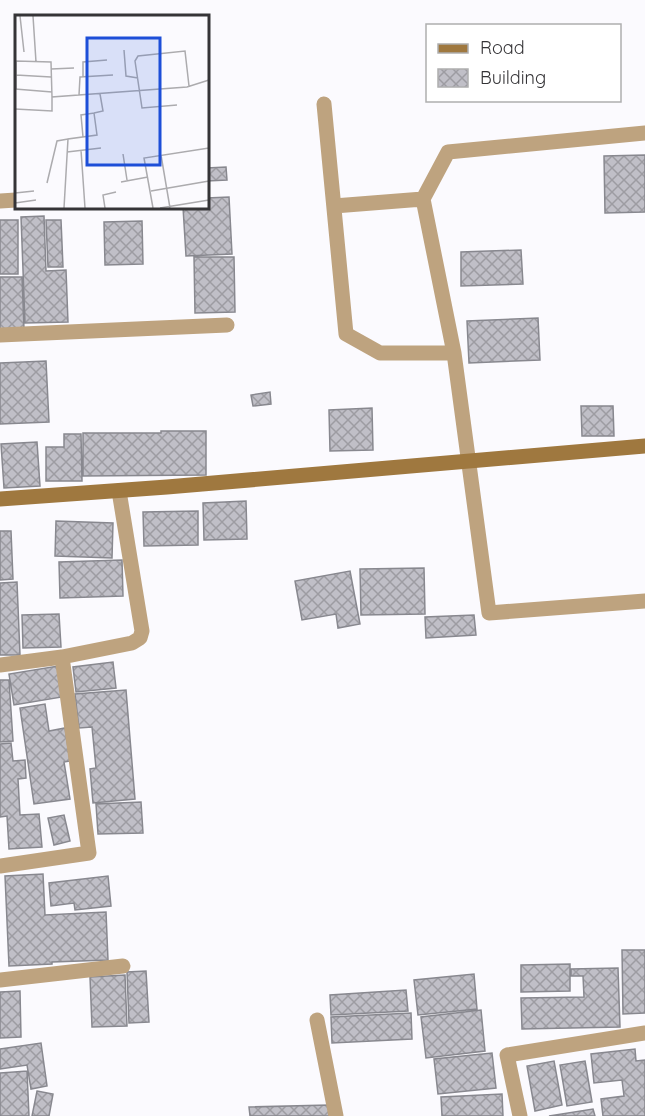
<svg xmlns="http://www.w3.org/2000/svg" width="645" height="1116" viewBox="0 0 645 1116" font-family="Quicksand,sans-serif">
<style>
.building{fill:url(#building-cross-hatch);stroke:#88888f;stroke-width:1.5}
.lines{fill:none;stroke-linecap:round;stroke-linejoin:round}
.street{stroke:#bea37f;stroke-width:15}
.secondary{stroke:#9f783f;stroke-width:15}
.inset-road{fill:none;stroke:#acabae;stroke-width:1.5}
.view{fill:#1d4ed8;fill-opacity:0.15;stroke:#1d4ed8;stroke-width:3}
.inset-edge{fill:none;stroke:#353437;stroke-width:3}
</style>
<defs>
<pattern id="building-cross-hatch" width="8" height="8" patternUnits="userSpaceOnUse" patternTransform="scale(1.5)"><rect width="8" height="8" fill="#c0bfc7"/><path d="M0 0l8 8M0 8l8-8" fill="none" stroke="#9d9ca2"/></pattern>
</defs>
<rect width="100%" height="100%" fill="#fbfafe"/>
<!-- building -->
<path class="building" d="M 645,155 L 645,212 L 605,213 L 604,156 Z
M 226,167 L 227,180 L 207,181 L 207,168 Z
M 229,197 L 232,254 L 186,256 L 183,207 L 207,207 L 207,198 Z
M 44,216 L 46,271 L 66,270 L 68,322 L 25,323 L 21,217 Z
M 0,220 L 18,220 L 18,274 L 0,274 Z
M 46,220 L 61,220 L 63,267 L 48,267 Z
M 142,221 L 143,264 L 105,265 L 104,222 Z
M 521,250 L 523,284 L 461,286 L 461,252 Z
M 194,257 L 234,257 L 235,312 L 195,313 Z
M 0,277 L 22,277 L 24,329 L 0,329 Z
M 538,318 L 540,360 L 469,363 L 467,321 Z
M 46,361 L 49,422 L 0,424 L 0,363 Z
M 270,392 L 271,404 L 253,406 L 251,395 Z
M 581,406 L 613,406 L 614,436 L 582,436 Z
M 372,408 L 373,450 L 330,451 L 329,410 Z
M 161,431 L 206,431 L 206,475 L 83,476 L 83,433 L 161,433 Z
M 64,434 L 81,434 L 82,481 L 46,481 L 46,447 L 64,447 Z
M 37,442 L 40,486 L 4,488 L 1,444 Z
M 246,501 L 247,539 L 204,540 L 203,503 Z
M 198,511 L 198,545 L 144,546 L 143,512 Z
M 56,521 L 113,523 L 112,558 L 55,556 Z
M 0,531 L 11,531 L 13,579 L 0,580 Z
M 122,560 L 123,596 L 60,598 L 59,562 Z
M 424,568 L 425,614 L 361,615 L 360,569 Z
M 350,571 L 360,624 L 338,628 L 336,614 L 302,620 L 295,581 Z
M 17,582 L 20,655 L 0,655 L 0,583 Z
M 59,614 L 61,647 L 23,648 L 22,615 Z
M 474,615 L 476,635 L 426,638 L 425,617 Z
M 113,662 L 116,688 L 76,692 L 73,667 Z
M 58,666 L 62,697 L 14,705 L 9,674 Z
M 0,680 L 9,680 L 13,741 L 0,742 Z
M 126,690 L 135,799 L 93,803 L 90,769 L 96,768 L 92,727 L 79,728 L 75,694 Z
M 45,704 L 49,731 L 65,728 L 70,761 L 64,762 L 70,799 L 34,804 L 20,708 Z
M 11,743 L 13,761 L 25,760 L 26,778 L 18,779 L 20,815 L 39,814 L 42,847 L 9,849 L 7,816 L 0,817 L 0,744 Z
M 141,802 L 143,833 L 98,834 L 96,804 Z
M 64,815 L 70,841 L 54,845 L 48,818 Z
M 43,874 L 45,915 L 106,912 L 108,960 L 52,962 L 52,964 L 9,966 L 5,876 Z
M 108,876 L 111,906 L 75,910 L 74,903 L 51,906 L 49,883 Z
M 622,950 L 645,950 L 645,1013 L 623,1014 Z
M 570,964 L 570,991 L 521,992 L 521,965 Z
M 618,968 L 620,1027 L 522,1029 L 521,998 L 584,997 L 583,976 L 571,976 L 571,969 Z
M 146,971 L 149,1022 L 129,1023 L 127,972 Z
M 474,974 L 477,1009 L 418,1015 L 414,980 Z
M 125,975 L 127,1026 L 92,1027 L 90,977 Z
M 406,990 L 408,1011 L 331,1015 L 330,995 Z
M 20,991 L 21,1037 L 0,1038 L 0,992 Z
M 481,1010 L 485,1051 L 426,1058 L 421,1017 Z
M 411,1013 L 412,1039 L 332,1043 L 331,1017 Z
M 41,1043 L 47,1086 L 31,1089 L 27,1065 L 0,1069 L 0,1049 Z
M 635,1049 L 636,1061 L 645,1060 L 645,1116 L 603,1116 L 601,1099 L 624,1096 L 622,1080 L 594,1083 L 591,1054 Z
M 492,1053 L 496,1088 L 438,1094 L 434,1059 Z
M 554,1061 L 562,1105 L 535,1111 L 527,1066 Z
M 585,1061 L 592,1102 L 567,1106 L 560,1065 Z
M 27,1071 L 29,1116 L 0,1116 L 0,1073 Z
M 37,1091 L 53,1094 L 49,1116 L 32,1116 Z
M 502,1094 L 503,1116 L 442,1116 L 441,1097 Z
M 329,1105 L 329,1116 L 250,1116 L 249,1107 Z
M 593,1109 L 595,1116 L 549,1116 Z"/>
<g class="lines">
<!-- street -->
<path class="street" d="M 324,104 L 346,334 L 380,353 L 454,353
M 645,133 L 448,152 L 423,199 L 454,353 L 489,613 L 645,601
M 0,201 L 16,200
M 334,206 L 423,199
M 0,335 L 227,325
M 62,657 L 132,643 L 140,638 L 142,631 L 119,491
M 0,665 L 62,657 L 89,853 L 0,866
M 0,980 L 123,966
M 317,1020 L 336,1116
M 520,1116 L 507,1055 L 645,1033"/>
<!-- secondary -->
<path class="secondary" d="M 0,499 L 167,487 L 645,446"/>
</g>
<!-- overview -->
<g transform="translate(15 15)">
<rect width="194" height="194" fill="#fbfafe"/>
<path class="inset-road" d="M 5,1 L 9,37M 18,1 L 21,47M 109,35 L 111,61 L 123,63M 36,54 L 59,53M 1,60 L 36,62M 68,62 L 68,47 L 92,45M 0,74 L 37,77M 1,75 L 1,46 L 36,47 L 37,82M 64,80 L 65,62 L 98,60M 162,90 L 127,93 L 120,46 L 123,41 L 170,36 L 174,71M 0,94 L 37,96 L 37,82 L 172,72 L 194,65M 79,98 L 88,96 L 85,79M 66,135 L 70,193M 52,137 L 86,133M 108,139 L 112,165M 146,140 L 155,193M 106,167 L 133,162M 32,168 L 42,126 L 53,124M 136,176 L 194,166M 0,178 L 19,176M 0,188 L 21,185M 49,193 L 53,124 L 82,120 L 79,98 L 66,100 L 68,122M 90,193 L 88,180 L 101,177M 138,193 L 129,143 L 194,133M 145,193 L 194,185"/>
<path class="view" d="M 72,23 L 145,23 L 145,150 L 72,150 Z"/>
<rect width="194" height="194" class="inset-edge"/>
</g>
<!-- legend -->
<rect x="426" y="24" width="195" height="78" fill="#ffffff" stroke="#aeaeaf" stroke-width="1.5"/>
<rect x="438" y="44" width="30" height="9" fill="#9f783f" stroke="#aeaeaf" stroke-width="1.5"/>
<text x="480" y="54" font-size="18" fill="#353437">Road</text>
<rect x="438" y="69" width="30" height="18" fill="url(#building-cross-hatch)" stroke="#aeaeaf" stroke-width="1.5"/>
<text x="480" y="84" font-size="18" fill="#353437">Building</text>
</svg>
